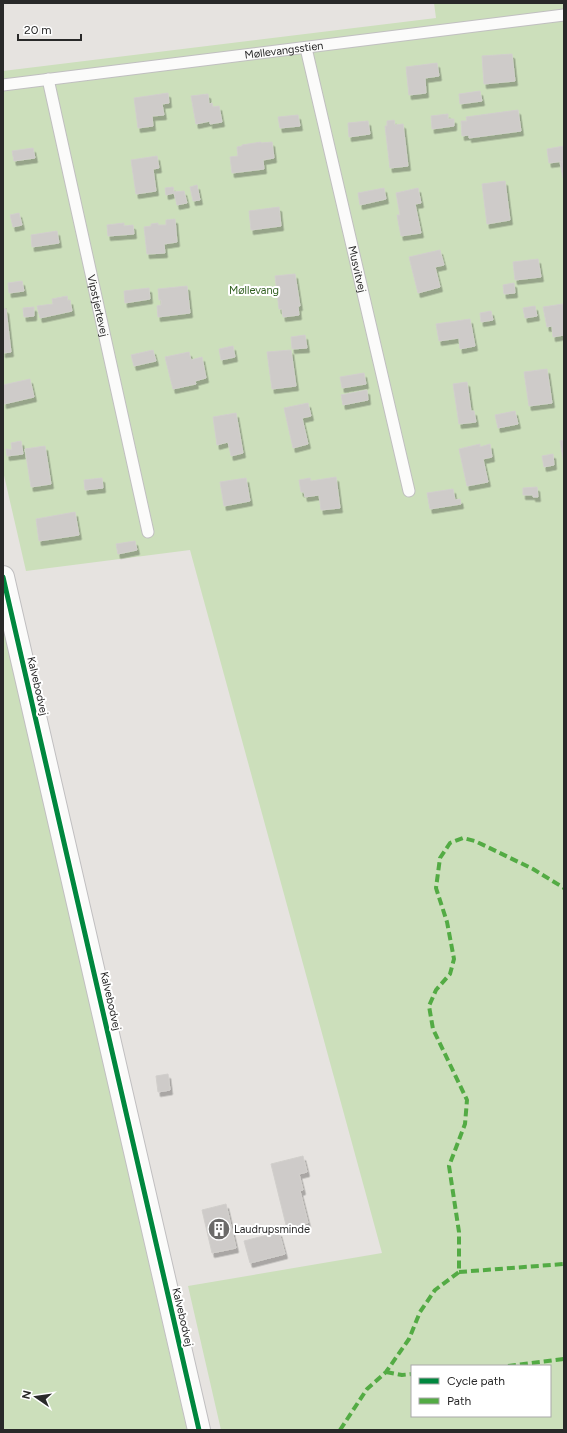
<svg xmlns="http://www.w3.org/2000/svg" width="567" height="1433" viewBox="0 0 567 1433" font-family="Figtree,sans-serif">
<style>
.green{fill:#ccdfbb;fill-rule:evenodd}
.building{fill:#cecbc9;stroke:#d1cfcc;filter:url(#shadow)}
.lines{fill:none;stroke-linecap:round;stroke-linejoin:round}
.lane-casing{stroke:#c0bfc0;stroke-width:13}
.secondary-casing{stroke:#c0bfc0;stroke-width:24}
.lane{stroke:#fbfbfa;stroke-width:11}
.secondary{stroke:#fbfbfa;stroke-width:22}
.quiet{stroke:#53ab44;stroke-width:4;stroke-dasharray:8 4;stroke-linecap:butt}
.cycleway-casing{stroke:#fff;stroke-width:8}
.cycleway{stroke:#00873e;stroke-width:5}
.labels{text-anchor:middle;stroke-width:4;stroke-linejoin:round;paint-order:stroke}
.street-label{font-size:11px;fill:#292929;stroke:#fff}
.park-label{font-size:11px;fill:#315f20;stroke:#fff}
.poi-label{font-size:11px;fill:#292929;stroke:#fff;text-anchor:start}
</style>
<defs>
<filter id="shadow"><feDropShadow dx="2.5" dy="4.5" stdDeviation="0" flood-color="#0004"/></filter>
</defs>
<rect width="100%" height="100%" fill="#e6e3e0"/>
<!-- green -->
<path class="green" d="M 434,3 L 564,3 L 564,1430 L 221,1430 L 188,1286 L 382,1253 L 190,550 L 26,571 L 3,471 L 3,71 L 436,18 ZM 412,1366 L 550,1366 L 550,1416 L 412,1416 Z
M 3,626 L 187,1430 L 3,1430 Z"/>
<!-- building -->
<path class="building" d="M 512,54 L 515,81 L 484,84 L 482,56 Z
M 437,63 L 439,76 L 425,78 L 426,93 L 409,95 L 406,67 Z
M 480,91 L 482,101 L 460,104 L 459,94 Z
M 168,93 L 169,103 L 162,104 L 164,115 L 152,116 L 153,126 L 138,128 L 134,98 Z
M 208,94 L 209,104 L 212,103 L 213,107 L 219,106 L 222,122 L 210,124 L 210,121 L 196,124 L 191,96 Z
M 518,110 L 521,131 L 469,138 L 469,135 L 462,136 L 461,121 L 467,121 L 466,117 Z
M 448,114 L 448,119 L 454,119 L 454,126 L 432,129 L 431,116 Z
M 298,115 L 300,126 L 280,128 L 278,117 Z
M 394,120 L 395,125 L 403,124 L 408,166 L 390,168 L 385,126 L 387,126 L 387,121 Z
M 368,121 L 370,134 L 349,137 L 348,123 Z
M 261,142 L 261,143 L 272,142 L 274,158 L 263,160 L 264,169 L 232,173 L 230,157 L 238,156 L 237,147 L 242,146 L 242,145 Z
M 564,146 L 564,161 L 549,163 L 547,149 Z
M 33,148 L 35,158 L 14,161 L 12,151 Z
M 157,156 L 159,168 L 153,169 L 156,191 L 136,194 L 131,160 Z
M 560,162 L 564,162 L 564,178 L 563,178 Z
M 505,181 L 510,220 L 487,224 L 482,184 Z
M 197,185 L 200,200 L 193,201 L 190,187 Z
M 173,187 L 174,192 L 184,191 L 187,203 L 177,205 L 174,193 L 166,195 L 165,188 Z
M 384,188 L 386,199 L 360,205 L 358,193 Z
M 418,188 L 421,203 L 415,204 L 421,233 L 401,236 L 397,215 L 400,215 L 396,193 Z
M 279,207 L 281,226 L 251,230 L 249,211 Z
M 19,213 L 22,225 L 13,227 L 10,215 Z
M 175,219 L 177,242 L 164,244 L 165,253 L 147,254 L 144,227 L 151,226 L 151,224 L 158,223 L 158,225 L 166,225 L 166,220 Z
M 124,223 L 124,226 L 133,225 L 134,234 L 108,236 L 107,225 Z
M 57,231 L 59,243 L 32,247 L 31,235 Z
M 440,250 L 444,265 L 435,267 L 440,287 L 418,293 L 409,257 Z
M 538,259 L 541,277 L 515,280 L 513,262 Z
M 295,274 L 300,306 L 298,306 L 299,315 L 283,317 L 282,309 L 279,309 L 275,276 Z
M 22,281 L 24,291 L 9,293 L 8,283 Z
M 514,283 L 515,293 L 504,294 L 503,285 Z
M 187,286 L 190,313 L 158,317 L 157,306 L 161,305 L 161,300 L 159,300 L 158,289 Z
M 149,288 L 150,299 L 125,303 L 124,291 Z
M 67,296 L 68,301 L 70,300 L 72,311 L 40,318 L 37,306 L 53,304 L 52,299 Z
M 3,304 L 4,309 L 6,309 L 11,352 L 3,353 Z
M 563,304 L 564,313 L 564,335 L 553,337 L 552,326 L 547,327 L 543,307 Z
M 535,306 L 537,316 L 525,318 L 523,308 Z
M 34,307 L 34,316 L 24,317 L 23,308 Z
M 491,311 L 493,320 L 481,322 L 480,313 Z
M 470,319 L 475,346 L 460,349 L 459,338 L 439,341 L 436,324 Z
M 305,335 L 307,348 L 292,349 L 291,337 Z
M 233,346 L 235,357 L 221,360 L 219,349 Z
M 153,350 L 156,361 L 134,366 L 131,355 Z
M 291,350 L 296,386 L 272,389 L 267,352 Z
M 189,352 L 191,360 L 202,357 L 206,378 L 195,381 L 196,384 L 173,389 L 165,357 Z
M 547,369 L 552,403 L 529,406 L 524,372 Z
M 364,373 L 366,384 L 342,388 L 340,377 Z
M 30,379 L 34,397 L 4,404 L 3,385 Z
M 467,382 L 471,411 L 474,411 L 476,422 L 459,424 L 453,384 Z
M 367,390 L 368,400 L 343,405 L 341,395 Z
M 308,403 L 311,416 L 302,418 L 308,444 L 293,448 L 284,408 Z
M 515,411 L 518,424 L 498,428 L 495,415 Z
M 236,413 L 243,453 L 231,456 L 228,442 L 217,445 L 213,417 Z
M 564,440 L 564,464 L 560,441 Z
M 21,441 L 23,454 L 7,456 L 6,449 L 12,450 L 11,443 Z
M 480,444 L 480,447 L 490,444 L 492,457 L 483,459 L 488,482 L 467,486 L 459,449 Z
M 45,446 L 51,484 L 31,487 L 25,449 Z
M 553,454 L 554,465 L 544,467 L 542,456 Z
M 336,477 L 340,508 L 321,510 L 319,495 L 305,497 L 304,492 L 301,492 L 299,480 L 310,478 L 311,481 Z
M 102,478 L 103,488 L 85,490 L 84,480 Z
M 246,478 L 250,501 L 224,506 L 220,482 Z
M 537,487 L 538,497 L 533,497 L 533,495 L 523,495 L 523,488 Z
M 453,489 L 455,500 L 460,499 L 461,504 L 430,509 L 427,493 Z
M 75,512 L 79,535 L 39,541 L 36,519 Z
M 135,541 L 137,550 L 118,554 L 116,544 Z
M 168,1074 L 170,1090 L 158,1092 L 156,1076 Z
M 303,1156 L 307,1172 L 299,1174 L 303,1190 L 300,1191 L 308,1223 L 287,1229 L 271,1164 Z
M 226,1204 L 236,1248 L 212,1253 L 202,1210 Z
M 279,1232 L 285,1254 L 250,1263 L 244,1241 Z"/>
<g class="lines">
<!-- lane casing -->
<g class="lane-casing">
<g id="lane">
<path id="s1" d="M 306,48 L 409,491"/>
<path id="s2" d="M 48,79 L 148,532"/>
<path id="s3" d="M 3,85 L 564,15"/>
</g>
</g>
<!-- secondary casing -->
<g class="secondary-casing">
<path id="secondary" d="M 3,577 L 199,1430"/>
</g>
<!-- lane -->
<use href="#lane" class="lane"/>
<!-- secondary -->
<use href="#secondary" class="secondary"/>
<!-- quiet -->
<path class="quiet" d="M 459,1272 L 564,1264
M 508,1366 L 564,1359
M 386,1372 L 402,1375 L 412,1374
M 340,1430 L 367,1389 L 386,1372 L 409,1339 L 420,1312 L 435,1290 L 459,1272 L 459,1232 L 449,1166 L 465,1124 L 467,1100 L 433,1029 L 429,1006 L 436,990 L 450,974 L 454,959 L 447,922 L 436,888 L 440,858 L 450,843 L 463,838 L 475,841 L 533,869 L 564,888"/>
<!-- cycleway casing -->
<g class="cycleway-casing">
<path id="cycleway" d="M 3,577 L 199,1430"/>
</g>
<!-- cycleway -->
<use href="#cycleway" class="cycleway"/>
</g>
<!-- icons -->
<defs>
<g id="building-disc" transform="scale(1.15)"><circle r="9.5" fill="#6b6a69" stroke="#fff"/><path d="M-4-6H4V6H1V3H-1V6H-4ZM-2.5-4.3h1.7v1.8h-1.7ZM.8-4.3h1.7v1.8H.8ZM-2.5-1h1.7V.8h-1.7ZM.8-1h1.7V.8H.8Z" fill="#fff"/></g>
</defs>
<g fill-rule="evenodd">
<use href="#building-disc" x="219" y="1229"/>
</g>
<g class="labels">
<!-- street labels -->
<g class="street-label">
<text dy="4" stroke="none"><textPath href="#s3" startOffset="283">Møllevangsstien</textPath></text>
<text dy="4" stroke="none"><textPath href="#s1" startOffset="227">Musvitvej</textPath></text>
<text dy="4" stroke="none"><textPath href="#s2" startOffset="232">Vipstjertevej</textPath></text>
<text transform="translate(38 686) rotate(77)" y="4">Kalvebodvej</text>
<text transform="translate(111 1001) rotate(77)" y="4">Kalvebodvej</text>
<text transform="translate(183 1317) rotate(77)" y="4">Kalvebodvej</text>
</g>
<!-- park labels -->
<g class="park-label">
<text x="254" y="294">Møllevang</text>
</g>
<!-- poi labels -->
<g class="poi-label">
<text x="234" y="1233">Laudrupsminde</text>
</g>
</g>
<!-- border -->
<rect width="567" height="1433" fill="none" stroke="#292929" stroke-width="8"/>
<!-- legend -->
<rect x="411" y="1365" width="140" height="52" fill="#ffffff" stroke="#a9a9a9"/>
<rect x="419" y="1378" width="20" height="6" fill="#00873e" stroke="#a9a9a9"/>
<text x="447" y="1385" font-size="12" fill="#292929">Cycle path</text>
<rect x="419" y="1398" width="20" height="6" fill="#53ab44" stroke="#a9a9a9"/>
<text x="447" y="1405" font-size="12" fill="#292929">Path</text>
<!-- north arrow -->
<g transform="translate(36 1397) rotate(283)" stroke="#ffffff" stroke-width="3" paint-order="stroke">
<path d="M0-3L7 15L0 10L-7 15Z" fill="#292929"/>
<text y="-6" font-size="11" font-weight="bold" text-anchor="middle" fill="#292929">N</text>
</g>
<!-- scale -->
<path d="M18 34v6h63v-6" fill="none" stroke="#292929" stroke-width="2"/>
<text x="24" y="34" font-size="12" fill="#292929" stroke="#ffffff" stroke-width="3" paint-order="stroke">20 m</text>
</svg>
